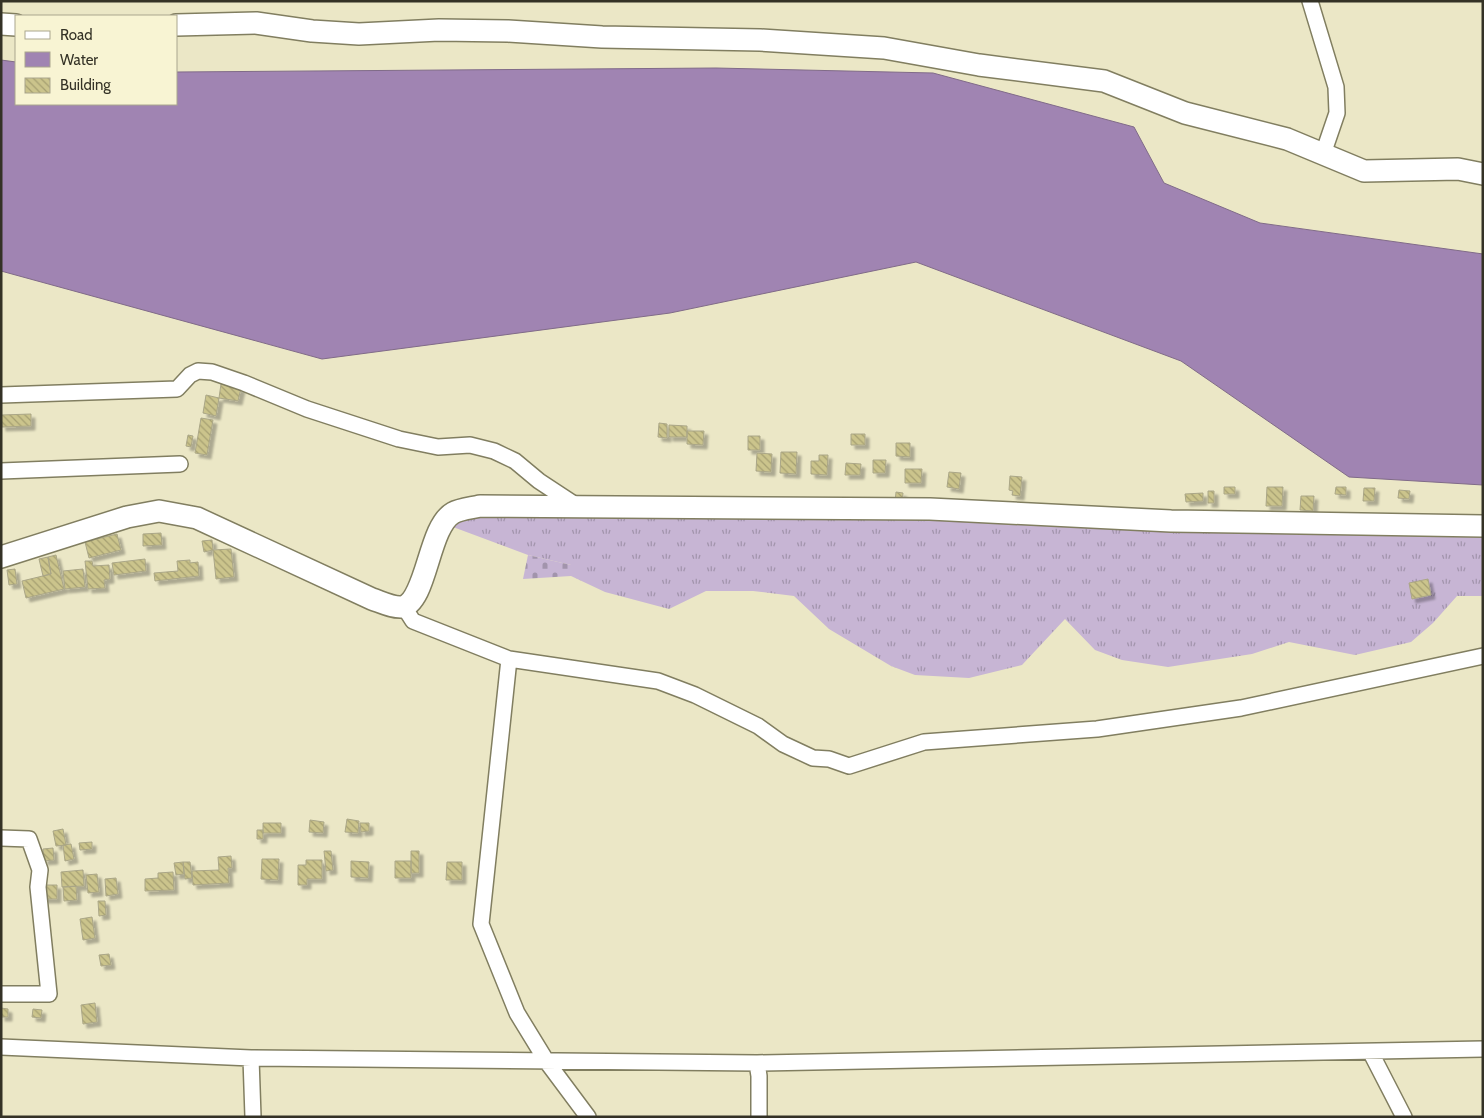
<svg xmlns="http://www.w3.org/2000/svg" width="1484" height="1118" viewBox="0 0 1484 1118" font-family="Cabin,sans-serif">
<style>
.grass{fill:url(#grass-tufts)}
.cemetery{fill:url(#cemetery-stones)}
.water{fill:#a084b2;stroke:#806b88}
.building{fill:url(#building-back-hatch);stroke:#aaa687;filter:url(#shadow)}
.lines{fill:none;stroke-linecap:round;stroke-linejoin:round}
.minor-casing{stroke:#817e60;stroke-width:18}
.secondary-casing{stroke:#817e60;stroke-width:24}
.minor{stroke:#fff;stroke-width:15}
.secondary{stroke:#fff;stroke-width:21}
</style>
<defs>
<pattern id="grass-tufts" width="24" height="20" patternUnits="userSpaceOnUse" patternTransform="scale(1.25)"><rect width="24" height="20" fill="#c7b5d4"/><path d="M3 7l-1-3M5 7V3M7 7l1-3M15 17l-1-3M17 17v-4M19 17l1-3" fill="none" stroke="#a294ac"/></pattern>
<pattern id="cemetery-stones" width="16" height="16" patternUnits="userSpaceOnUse" patternTransform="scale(1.25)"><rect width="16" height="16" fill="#c7b5d4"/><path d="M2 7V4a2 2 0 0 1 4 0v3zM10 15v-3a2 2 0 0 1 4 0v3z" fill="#a294ac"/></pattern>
<pattern id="building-back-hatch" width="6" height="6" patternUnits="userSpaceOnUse" patternTransform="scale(1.25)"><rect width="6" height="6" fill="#cbc48c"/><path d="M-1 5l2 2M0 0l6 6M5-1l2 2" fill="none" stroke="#a6a072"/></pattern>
<filter id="shadow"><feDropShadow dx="4" dy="4" stdDeviation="1" flood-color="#0004"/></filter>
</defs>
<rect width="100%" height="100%" fill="#ebe7c6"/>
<!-- grass -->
<path class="grass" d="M 594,510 L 1483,534 L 1483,596 L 1457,596 L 1433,623 L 1411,642 L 1355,655 L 1289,642 L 1252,654 L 1168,667 L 1122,660 L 1095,650 L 1065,619 L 1022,665 L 969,678 L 915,675 L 891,666 L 829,629 L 794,596 L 753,591 L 706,591 L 669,609 L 605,592 L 571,576 L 571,565 L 528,555 L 453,527 L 470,515 Z"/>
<!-- cemetery -->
<path class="cemetery" d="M 528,555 L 571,565 L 571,576 L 523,579 Z"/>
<!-- water -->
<path class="water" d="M 1,60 L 16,62 L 16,104 L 176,104 L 176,72 L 716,68 L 933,73 L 1134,127 L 1164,183 L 1260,223 L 1483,254 L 1483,485 L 1349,477 L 1181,361 L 916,262 L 670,313 L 322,359 L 1,271 Z"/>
<!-- building -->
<path class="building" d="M 221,384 L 241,388 L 238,401 L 219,398 Z
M 206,395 L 219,398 L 216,416 L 203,413 Z
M 31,414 L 31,426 L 2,427 L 1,415 Z
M 201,418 L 213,420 L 207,455 L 195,453 Z
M 659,423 L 667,424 L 667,438 L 658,437 Z
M 669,425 L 687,426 L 687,437 L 669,437 Z
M 687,431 L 704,431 L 703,445 L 687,444 Z
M 851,434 L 865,434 L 865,445 L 851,445 Z
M 188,435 L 193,436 L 191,447 L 186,446 Z
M 748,436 L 760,436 L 760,450 L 748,450 Z
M 896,443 L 910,443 L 910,457 L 896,456 Z
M 781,452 L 797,452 L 796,474 L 780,473 Z
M 757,453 L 772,454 L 771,472 L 756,471 Z
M 819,455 L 828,455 L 827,475 L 811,474 L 811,461 L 819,461 Z
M 873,460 L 886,460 L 885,473 L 873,473 Z
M 846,463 L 861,464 L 860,475 L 845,475 Z
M 905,469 L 922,469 L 921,483 L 905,483 Z
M 949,472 L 961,473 L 959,489 L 947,487 Z
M 1010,476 L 1022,477 L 1020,496 L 1012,495 L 1013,491 L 1009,490 Z
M 1224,487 L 1235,487 L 1235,494 L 1224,494 Z
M 1267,487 L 1283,487 L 1282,506 L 1266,506 Z
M 1336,487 L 1346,487 L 1346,495 L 1335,494 Z
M 1364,488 L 1375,488 L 1374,501 L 1363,501 Z
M 1399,490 L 1410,491 L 1409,499 L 1398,498 Z
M 1208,491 L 1214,491 L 1214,503 L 1208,503 Z
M 896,492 L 903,493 L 902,503 L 895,503 Z
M 1203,493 L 1203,501 L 1186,502 L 1185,494 Z
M 1301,496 L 1314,496 L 1313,511 L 1300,510 Z
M 161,533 L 162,545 L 143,546 L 143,534 Z
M 117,534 L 121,550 L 89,558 L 85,542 Z
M 212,540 L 213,550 L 204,552 L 202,541 Z
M 231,549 L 234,577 L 216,579 L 213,550 Z
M 56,555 L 64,589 L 26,598 L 22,581 L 51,574 L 48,557 Z
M 48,557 L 51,574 L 43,576 L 39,559 Z
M 145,559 L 146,571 L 114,575 L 112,563 Z
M 190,560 L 190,563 L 198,562 L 199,576 L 155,581 L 154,573 L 178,571 L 177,561 Z
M 85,561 L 92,561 L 93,566 L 109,565 L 110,579 L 104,580 L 105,588 L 88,589 Z
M 15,569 L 17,584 L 9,585 L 7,570 Z
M 83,569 L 85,587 L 65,589 L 63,571 Z
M 1428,579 L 1431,595 L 1412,599 L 1409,583 Z
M 347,819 L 359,821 L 358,833 L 345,832 Z
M 310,820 L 324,822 L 323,833 L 309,832 Z
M 263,823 L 281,823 L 281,833 L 263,833 Z
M 360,823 L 369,823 L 369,831 L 361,832 Z
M 63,829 L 66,845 L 56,846 L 53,831 Z
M 257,830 L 263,830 L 263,839 L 257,839 Z
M 92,842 L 92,849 L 80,850 L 79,843 Z
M 71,844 L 74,859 L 65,861 L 63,845 Z
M 53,848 L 54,860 L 44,861 L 43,849 Z
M 324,851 L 331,851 L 333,870 L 326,871 Z
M 411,851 L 419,851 L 419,873 L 411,873 Z
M 231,856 L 232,868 L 228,868 L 229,883 L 193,885 L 192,871 L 219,870 L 218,857 Z
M 262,859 L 279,859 L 278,880 L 261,879 Z
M 306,860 L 322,860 L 322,879 L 307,879 L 307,885 L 298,885 L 298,865 L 306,865 Z
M 351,861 L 369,862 L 368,878 L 351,877 Z
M 395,861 L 411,861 L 411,878 L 395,878 Z
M 183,862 L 184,874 L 176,875 L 174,863 Z
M 183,862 L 190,862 L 192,878 L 185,879 Z
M 447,862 L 462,862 L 462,880 L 446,880 Z
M 83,870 L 84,886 L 62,887 L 61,872 Z
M 173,872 L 174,890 L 145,891 L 145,879 L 158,878 L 158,873 Z
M 97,874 L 99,892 L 88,893 L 86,875 Z
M 116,878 L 118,894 L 106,896 L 105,879 Z
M 43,885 L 57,885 L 57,899 L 43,899 Z
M 76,886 L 77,900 L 64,901 L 63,887 Z
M 98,901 L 105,901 L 106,915 L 99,916 Z
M 92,917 L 95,938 L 83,940 L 80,919 Z
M 109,954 L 111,965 L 101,966 L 99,955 Z
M 95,1003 L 97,1022 L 83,1024 L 81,1005 Z
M 1,1008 L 8,1009 L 8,1017 L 1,1017 Z
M 33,1009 L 42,1010 L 41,1018 L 32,1017 Z"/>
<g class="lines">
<!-- minor casing -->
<g class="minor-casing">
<path id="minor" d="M 1310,1 L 1336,87 L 1337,113 L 1323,154
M 1,395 L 177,389 L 190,375 L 198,371 L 212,372 L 244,383 L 307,409 L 399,439 L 438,447 L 470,445 L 494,451 L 515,461 L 539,481 L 577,506
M 1,471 L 180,464
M 404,607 L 413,621 L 509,659 L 481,924 L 517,1013 L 547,1062 L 588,1117
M 509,659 L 658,681 L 695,695 L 758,726 L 783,744 L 813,758 L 829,759 L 849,766 L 924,742 L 1097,729 L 1241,708 L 1483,656
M 1,838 L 29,839 L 40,870 L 38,887 L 49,994 L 1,994
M 1,1047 L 251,1058 L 757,1063 L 1483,1049
M 1371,1053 L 1404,1117
M 251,1058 L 253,1117
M 757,1063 L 759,1076 L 759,1117"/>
</g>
<!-- secondary casing -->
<g class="secondary-casing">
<path id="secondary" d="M 1,24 L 16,25
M 176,25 L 256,23 L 312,31 L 359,34 L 439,30 L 508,31 L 602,37 L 760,40 L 884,48 L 979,65 L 1104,81 L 1185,113 L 1287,139 L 1364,171 L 1458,169 L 1483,174
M 1,557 L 127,517 L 159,511 L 197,518 L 372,599 C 381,602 393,608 402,607 C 427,602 428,527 453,513 C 460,509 472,508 480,506 L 930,509 L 1171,521 L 1483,526"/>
</g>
<!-- minor -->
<use href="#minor" class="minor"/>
<!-- secondary -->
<use href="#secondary" class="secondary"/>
</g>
<!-- border -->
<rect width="1484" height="1118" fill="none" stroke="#343226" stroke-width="5"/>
<!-- legend -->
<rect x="15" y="15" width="162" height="90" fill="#f8f4d3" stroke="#aaa68e"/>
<rect x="25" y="31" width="25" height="8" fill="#ffffff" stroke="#aaa68e"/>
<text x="60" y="40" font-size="15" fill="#343226">Road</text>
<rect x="25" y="52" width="25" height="15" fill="#a084b2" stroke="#aaa68e"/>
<text x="60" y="65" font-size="15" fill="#343226">Water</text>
<rect x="25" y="78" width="25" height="15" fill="url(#building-back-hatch)" stroke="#aaa68e"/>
<text x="60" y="90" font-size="15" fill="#343226">Building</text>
</svg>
